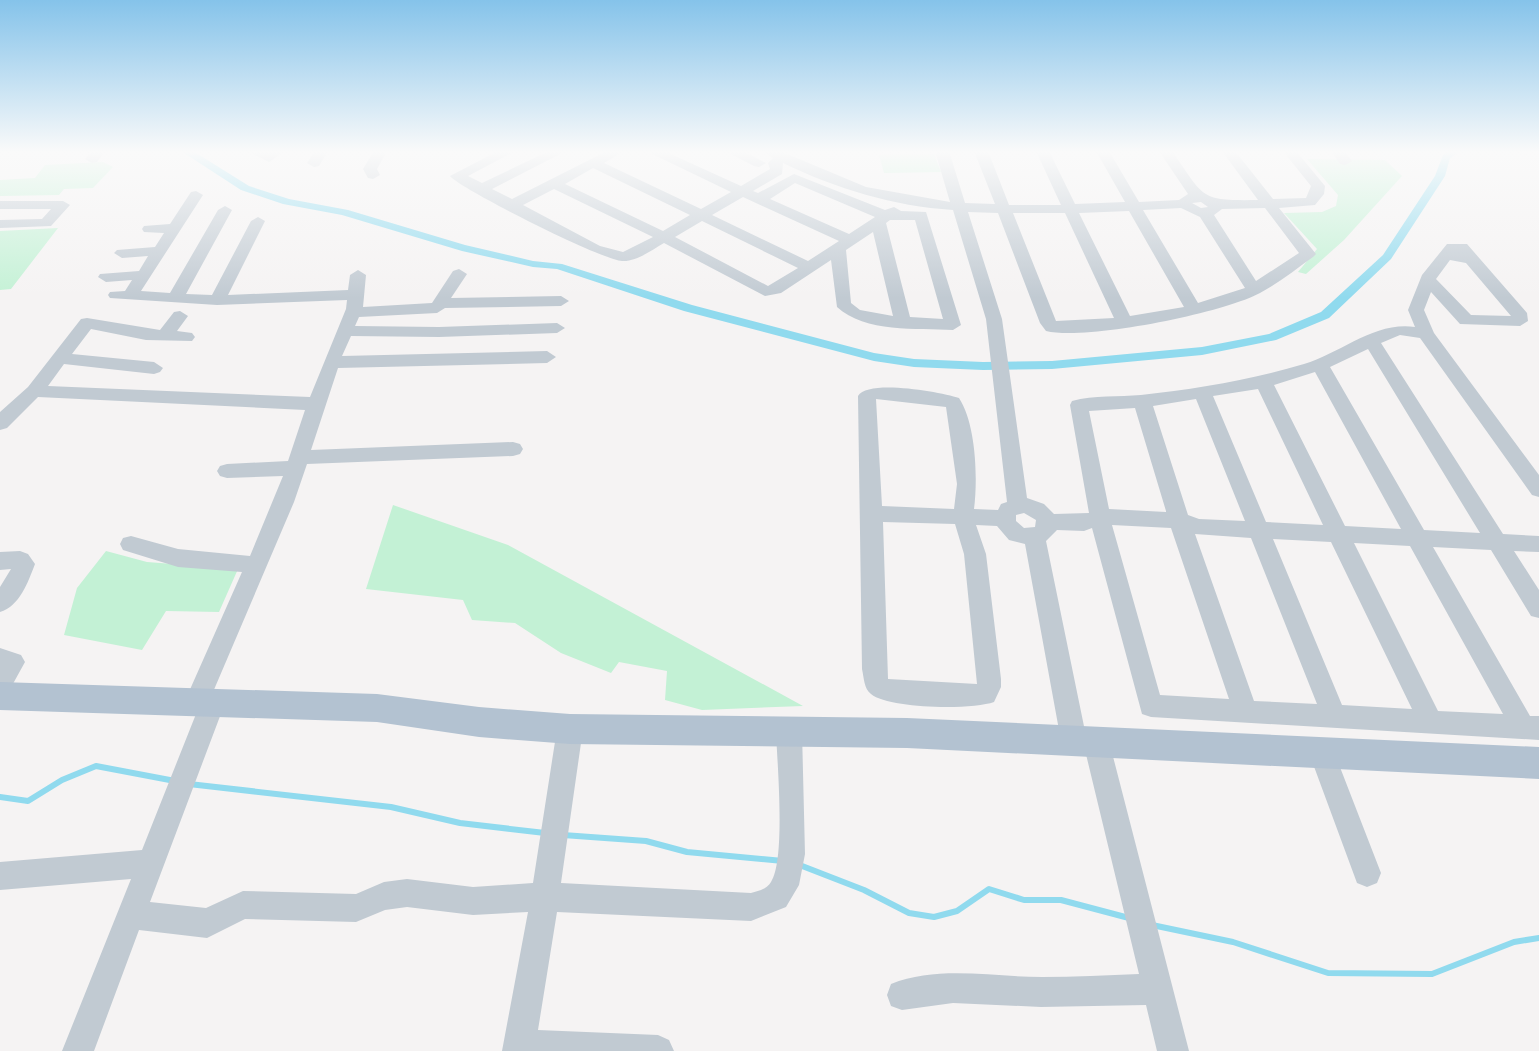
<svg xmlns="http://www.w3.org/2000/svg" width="1539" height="1051" viewBox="0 0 1539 1051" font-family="'Titillium Web',sans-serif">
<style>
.green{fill:#c3f1d5}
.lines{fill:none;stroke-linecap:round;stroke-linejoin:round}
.stream{stroke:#90daee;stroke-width:6}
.canal{fill:#90daee;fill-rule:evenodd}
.minor{fill:#c1cad2;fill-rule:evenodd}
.major{fill:#b3c2d1;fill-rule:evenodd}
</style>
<rect width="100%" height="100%" fill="#f5f3f3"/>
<!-- green -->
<path class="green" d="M 934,154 L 941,172 L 884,173 L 879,155 Z
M 1307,159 L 1385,160 L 1402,176 L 1344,240 L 1306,274 L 1298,272 L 1317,249 L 1284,213 L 1322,212 L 1336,206 L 1338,195 Z
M 103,162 L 113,167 L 93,188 L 64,189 L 59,195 L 0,196 L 0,180 L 35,178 L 45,165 Z
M 58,228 L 11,289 L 0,290 L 0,231 Z
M 393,505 L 508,545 L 803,706 L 702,710 L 665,700 L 667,671 L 619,662 L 611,673 L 561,653 L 515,623 L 472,620 L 463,600 L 366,589 Z
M 106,551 L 147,562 L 238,569 L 219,612 L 166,611 L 142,650 L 64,635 L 77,588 Z"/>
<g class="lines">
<!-- stream -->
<path class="stream" d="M 189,784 L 391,807 L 460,823 L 545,833
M 0,797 L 28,801 L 62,780 L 96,766 L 175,781
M 563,835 L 646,841 L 687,852 L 783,861
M 797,864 L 864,890 L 909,913 L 934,917 L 957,911 L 989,889 L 1024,900 L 1061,900 L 1129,918
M 1152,925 L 1233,942 L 1328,973 L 1432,974 L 1514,942 L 1539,938"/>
<!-- canal -->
<path class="canal" d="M 181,151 L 193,151 L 249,186 L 289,199 L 348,210 L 465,245 L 533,261 L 562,264 L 692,305 L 874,353 L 914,359 L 983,362 L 1052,361 L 1202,347 L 1269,334 L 1321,312 L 1383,255 L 1435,176 L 1443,155 L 1448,151 L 1460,151 L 1450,158 L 1445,176 L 1391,259 L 1329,318 L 1276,340 L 1202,355 L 1052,369 L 983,370 L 914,367 L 874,361 L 684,311 L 557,269 L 533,267 L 462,251 L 342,215 L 283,204 L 241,190 Z"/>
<!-- minor -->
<path class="minor" d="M 92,151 L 105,151 L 97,162 L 92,163 L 85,159 Z
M 247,151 L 285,151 L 269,162 Z
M 315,151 L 328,151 L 319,166 L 314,167 L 307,163 Z
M 374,151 L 387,151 L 377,169 L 380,175 L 373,179 L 368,178 L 363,169 Z
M 498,151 L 515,151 L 468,176 L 482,183 L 549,151 L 566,151 L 492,189 L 512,199 L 607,151 L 624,151 L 604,163 L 701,209 L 731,192 L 646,151 L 664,151 L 741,186 L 770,169 L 768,163 L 773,158 L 763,151 L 780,151 L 866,187 L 950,202 L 935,151 L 949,151 L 965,203 L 995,204 L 974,151 L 988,151 L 1009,205 L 1061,205 L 1036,151 L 1049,151 L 1075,204 L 1125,202 L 1096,151 L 1109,151 L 1139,202 L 1179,200 L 1188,194 L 1159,151 L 1172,151 C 1205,198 1199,201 1258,200 L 1222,151 L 1235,151 L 1273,199 L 1306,198 L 1311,186 L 1283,151 L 1296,151 L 1325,186 L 1324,194 L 1315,205 L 1279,208 L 1316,254 L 1313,257 C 1296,269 1279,283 1260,293 C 1223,313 1086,341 1046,331 L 1040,323 L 998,213 L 968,212 L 1002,319 L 1027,498 L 1044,504 L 1054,514 L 1089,513 L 1070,405 L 1072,401 C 1094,395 1119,397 1141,395 C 1196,389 1251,380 1304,364 C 1341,353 1375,321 1415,327 L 1408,310 L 1422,275 L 1447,244 L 1467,244 L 1527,313 L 1528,321 L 1520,326 L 1460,324 L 1431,292 L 1424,310 L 1434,333 L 1539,475 L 1539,497 L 1532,495 L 1420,338 L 1400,335 L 1381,343 L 1503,534 L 1539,536 L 1539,552 L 1514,551 L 1539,590 L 1539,618 L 1531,616 L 1491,550 L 1433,547 L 1530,716 L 1539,716 L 1539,740 L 1151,717 L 1142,714 L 1092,528 L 1084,531 L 1057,530 L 1046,541 L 1086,736 L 1096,729 L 1105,733 L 1109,741 L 1189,1051 L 1157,1051 L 1146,1005 L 1041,1007 L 953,1003 L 902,1010 L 891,1006 L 887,995 L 891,984 C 938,965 993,977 1042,977 C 1074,977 1107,975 1139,974 L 1084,746 L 1074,753 L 1065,749 L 1061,741 L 1025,544 L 1009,540 L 997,526 L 976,525 L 986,554 L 1001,679 L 1001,687 L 994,702 C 972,710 889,709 871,694 C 864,689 864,678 862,669 L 858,396 C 868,379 940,392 959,398 C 976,424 978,478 974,509 L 998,510 L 1001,504 L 1007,502 L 986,319 L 953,210 C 893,206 837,189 783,163 L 782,174 L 753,191 L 758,193 L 794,174 L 885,210 L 894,207 L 901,211 L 926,212 L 961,325 L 953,330 C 917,328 865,333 837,307 L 831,260 L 781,293 L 765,296 L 664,243 C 652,250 636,262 622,261 C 602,260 462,190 450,176 ZM 593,168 L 690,215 L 663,231 L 565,184 ZM 795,183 L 875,217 L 849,234 L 770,199 ZM 554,189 L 653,237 L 623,252 L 600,246 L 523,205 ZM 743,197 L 839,241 L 808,261 L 712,215 ZM 1201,202 L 1208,207 L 1201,208 L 1192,203 ZM 1181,208 L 1200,217 L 1245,288 L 1198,303 L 1143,210 ZM 1265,208 L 1299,253 L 1256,281 L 1214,215 L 1222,209 ZM 1129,211 L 1184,307 L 1130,316 L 1079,213 ZM 1013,213 L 1065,213 L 1114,318 L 1056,321 ZM 890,220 L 915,220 L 943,319 L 910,317 L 886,223 ZM 702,221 L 798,268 L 768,286 L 675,237 ZM 873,232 L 893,316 L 860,310 L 851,303 L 846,250 ZM 1450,260 L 1466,263 L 1511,316 L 1471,315 L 1436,279 ZM 1368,349 L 1480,533 L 1424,530 L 1330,367 ZM 1315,372 L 1401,529 L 1345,526 L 1274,385 ZM 1258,389 L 1323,525 L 1266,522 L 1213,396 ZM 876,399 L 946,407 L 957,484 L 954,509 L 882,506 ZM 1196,399 L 1245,521 L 1199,519 L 1188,515 L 1153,406 ZM 1135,408 L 1166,511 L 1166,512 L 1109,509 L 1089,411 ZM 1024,513 L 1036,520 L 1035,527 L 1024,528 L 1016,521 L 1016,515 ZM 883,522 L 955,524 L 964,554 L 977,684 L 888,679 ZM 1112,525 L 1171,528 L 1229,699 L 1160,695 ZM 1195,534 L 1251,538 L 1317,704 L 1254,701 ZM 1273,539 L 1331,542 L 1412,709 L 1342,705 ZM 1354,543 L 1410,546 L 1503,714 L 1438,711 Z
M 725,151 L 743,151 L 766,163 L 759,167 L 754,166 Z
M 1331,151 L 1344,151 L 1352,161 L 1345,165 L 1340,164 Z
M 196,191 L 203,195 L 141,291 L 170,293 L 218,210 L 225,206 L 232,210 L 186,294 L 212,295 L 251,221 L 258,217 L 265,221 L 228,295 L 348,290 L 350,275 L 358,270 L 366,275 L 363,307 L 432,303 L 453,271 L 459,269 L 467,274 L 451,298 L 561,296 L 569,301 L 561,306 L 445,308 L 437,313 L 359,317 L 355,326 L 439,327 L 557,323 L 565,328 L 557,333 L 439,337 L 351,336 L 342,356 L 547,351 L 556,357 L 547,363 L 338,368 L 311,450 L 513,442 L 520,444 L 523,449 L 520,454 L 513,456 L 307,464 L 294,502 L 213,692 L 222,695 L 225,703 L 150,902 L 206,908 L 243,891 L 356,894 L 384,882 L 407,879 L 473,887 L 533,883 L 557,729 L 561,721 L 570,717 L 579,721 L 583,729 L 561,883 L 751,893 C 759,891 767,889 771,882 C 786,859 777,761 776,731 L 780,723 L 789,719 L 798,723 L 802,731 L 805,854 L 799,885 L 786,907 L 751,921 L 557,912 L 538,1030 L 658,1035 L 669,1040 L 674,1051 L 502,1051 L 528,912 L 473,915 L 407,907 L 385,910 L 356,922 L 245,919 L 207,938 L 139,930 L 94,1051 L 62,1051 L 131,879 L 0,890 L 0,862 L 142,850 L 196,714 L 187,711 L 184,703 L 242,572 L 178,567 L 123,550 L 120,544 L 123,538 L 131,536 L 178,549 L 250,556 L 283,476 L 227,478 L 220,476 L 217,471 L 220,466 L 227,464 L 288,461 L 305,410 L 38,397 L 7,428 L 0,430 L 0,412 L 28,387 L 81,319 L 87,318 L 160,330 L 174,312 L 180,311 L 188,316 L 177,331 L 192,333 L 195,337 L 192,341 L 146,340 L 91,329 L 72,354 L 154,362 L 163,368 L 160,372 L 154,374 L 64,364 L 48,386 L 310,397 L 346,309 L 347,300 L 217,305 L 110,298 L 108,295 L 110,292 L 125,291 L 132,280 L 106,282 L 98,277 L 100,274 L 139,271 L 148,256 L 122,258 L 114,253 L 117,250 L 155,247 L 164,233 L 144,232 L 142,229 L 144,226 L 170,224 L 191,192 Z
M 0,201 L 63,201 L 70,205 L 51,226 L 0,228 L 0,220 L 42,219 L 51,209 L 0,209 Z
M 20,551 L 28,554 L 35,564 C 28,582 20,606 0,612 L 0,587 L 11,569 L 0,570 L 0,552 Z
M 0,648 L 21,655 L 25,662 L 9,691 L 0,694 Z
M 1322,741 L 1331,744 L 1381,873 L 1377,883 L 1367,887 L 1357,883 L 1309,753 L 1313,744 Z"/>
<!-- major -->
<path class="major" d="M 0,682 L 377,694 L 479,707 L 570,714 L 907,718 L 1539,747 L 1539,779 L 907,748 L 570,744 L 479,737 L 377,722 L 0,710 Z"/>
</g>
<!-- sky -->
<linearGradient id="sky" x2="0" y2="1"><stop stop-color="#85c3ea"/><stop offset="0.51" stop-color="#fafafa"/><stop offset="1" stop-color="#fafafa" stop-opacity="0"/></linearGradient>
<rect width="1539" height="298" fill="url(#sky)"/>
</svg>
